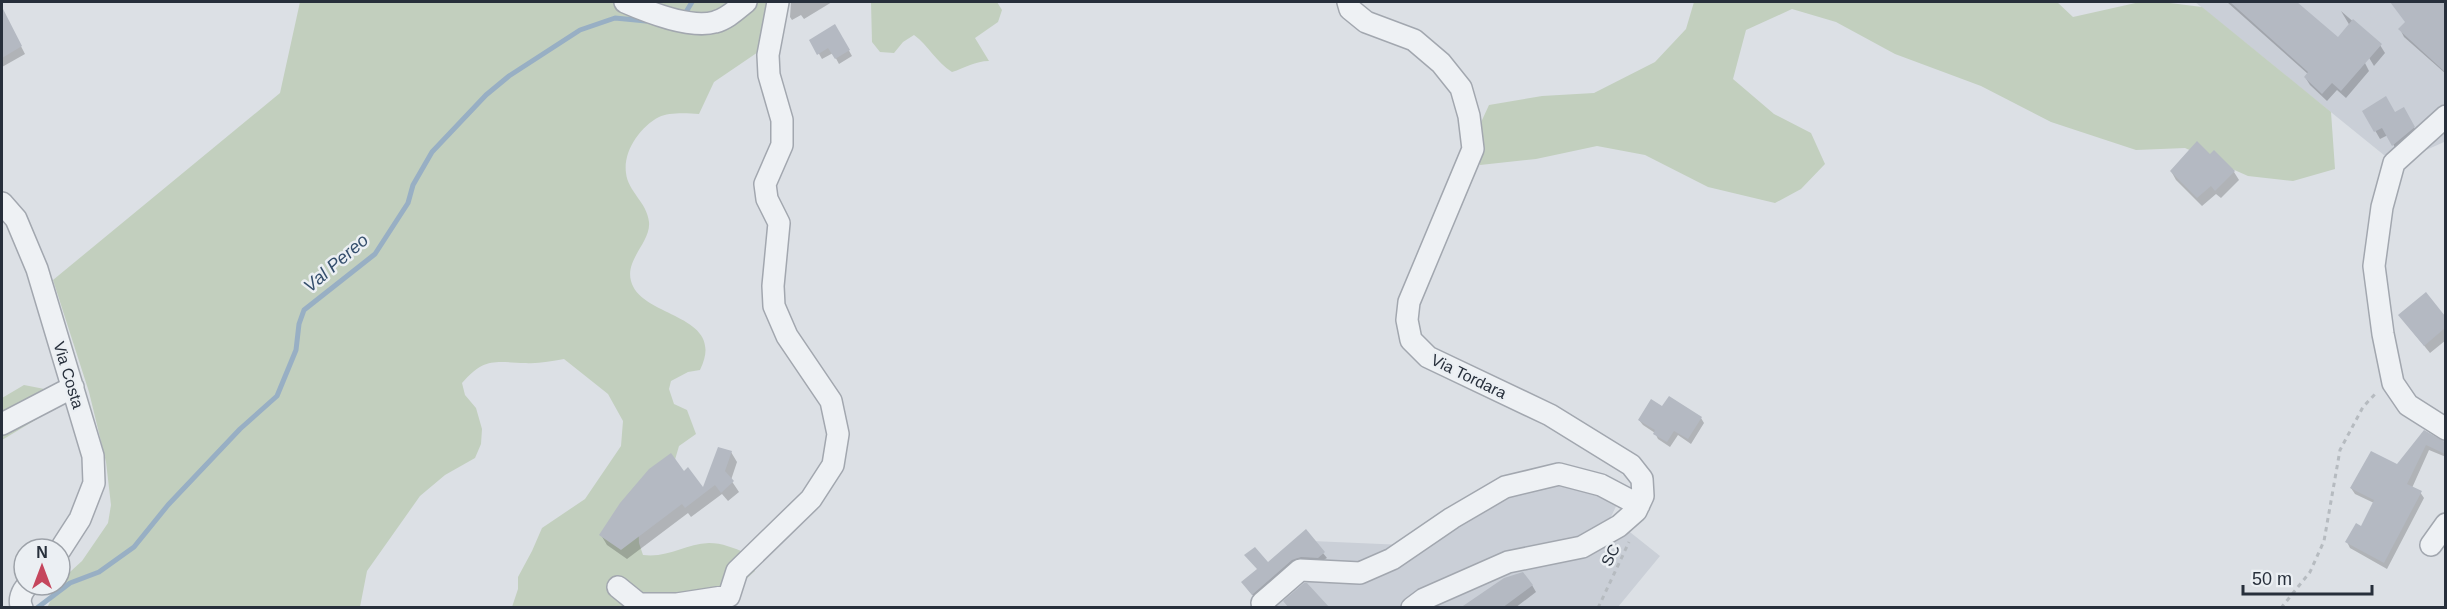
<svg xmlns="http://www.w3.org/2000/svg" width="2447" height="609" viewBox="0 0 2447 609" font-family="Helvetica,sans-serif">
<style>
.built{fill:#cacfd7}
.green{fill:#c2cfbe}
.shadow{fill:#0003}
.lines{fill:none;stroke-linecap:round;stroke-linejoin:round}
.stream{stroke:#98afc4;stroke-width:5}
.building{fill:#b4b9c2}
.minor-casing{stroke:#a2a7af;stroke-width:24}
.path{stroke:#b6bbc0;stroke-width:3;stroke-dasharray:4.5 4.5;stroke-linecap:butt}
.minor{stroke:#eef1f4;stroke-width:21}
.labels{text-anchor:middle;stroke-width:5;stroke-linejoin:round;paint-order:stroke}
.street-label{font-size:16px;fill:#272f3b;stroke:#ebeff3}
.water-label{font-size:18px;font-style:italic;fill:#344e6c;stroke:#ebeff3}
</style>
<rect width="100%" height="100%" fill="#dce0e5"/>
<!-- built -->
<path class="built" d="M 2195,2 L 2445,2 L 2445,144 L 2444,142 L 2395,164 Z
M 1543,475 L 1618,502 L 1611,517 L 1660,556 L 1618,607 L 1262,608 L 1249,591 L 1312,541 L 1427,546 L 1462,517 Z"/>
<!-- green -->
<path class="green" d="M 300,2 L 597,2 L 641,4 L 645,2 L 771,2 L 773,42 L 714,82 L 699,114 C 687,113 669,112 659,117 C 640,127 623,151 626,173 C 628,192 647,202 649,222 C 651,242 625,259 631,281 C 641,319 728,313 700,370 L 688,372 L 671,381 L 669,389 L 674,404 L 687,410 L 696,434 L 679,446 L 672,470 L 638,521 L 639,543 L 643,555 C 669,558 685,544 709,543 C 722,543 734,548 746,553 L 755,571 L 717,606 L 512,607 L 518,589 L 518,577 L 532,551 L 542,528 L 585,499 L 621,446 L 623,421 L 608,394 L 564,359 C 551,361 538,364 526,363 C 494,362 485,357 462,383 L 465,395 L 476,408 L 482,429 L 481,444 L 475,458 L 445,475 L 420,496 L 367,571 L 360,607 L 47,608 L 60,581 L 82,561 L 108,523 L 111,505 L 106,462 L 89,392 L 53,280 L 280,93 Z
M 871,2 L 997,2 L 1002,10 L 998,22 L 975,38 L 989,61 C 975,61 965,68 952,72 C 936,62 929,46 914,35 L 903,42 L 894,53 L 880,52 L 872,42 Z
M 1694,2 L 2057,2 L 2073,17 L 2140,2 L 2162,2 L 2202,7 L 2331,112 L 2335,169 L 2293,181 L 2248,176 L 2185,148 L 2136,150 L 2051,122 L 1981,86 L 1895,54 L 1836,22 L 1792,9 L 1746,30 L 1733,79 L 1774,114 L 1811,133 L 1825,164 L 1801,189 L 1775,203 L 1708,187 L 1645,155 L 1597,146 L 1536,159 L 1480,165 L 1477,131 L 1489,105 L 1542,96 L 1594,93 L 1655,62 L 1686,29 Z
M 24,385 L 65,393 L 37,419 L 2,440 L 2,398 Z"/>
<!-- shadow -->
<path class="shadow" d="M 791,2 L 832,2 L 804,19 L 801,15 L 792,20 L 790,17 Z
M 2227,2 L 2294,2 L 2365,63 L 2369,71 L 2346,98 L 2337,90 L 2327,101 L 2310,85 L 2305,77 L 2308,74 Z
M 2391,2 L 2446,2 L 2446,74 L 2404,37 L 2400,29 L 2407,23 Z
M 2341,11 L 2380,45 L 2385,53 L 2374,66 Z
M 2,25 L 3,29 L 10,25 L 25,54 L 2,67 Z
M 835,26 L 852,56 L 839,64 L 833,53 L 822,59 L 811,40 Z
M 2403,109 L 2419,136 L 2398,153 L 2388,135 L 2380,139 L 2364,111 L 2394,114 Z
M 2210,156 L 2234,172 L 2239,180 L 2221,198 L 2216,194 L 2202,206 L 2176,180 L 2171,171 Z
M 2425,294 L 2446,318 L 2446,340 L 2430,353 L 2400,316 Z
M 1663,408 L 1701,418 L 1704,423 L 1691,444 L 1678,435 L 1670,447 L 1658,439 L 1655,433 L 1643,425 L 1639,420 Z
M 2425,432 L 2439,442 L 2446,442 L 2446,457 L 2429,450 L 2412,488 L 2420,492 L 2424,498 L 2387,569 L 2350,548 L 2347,542 L 2361,528 L 2374,503 L 2355,494 L 2351,488 L 2397,466 Z
M 731,452 L 737,462 L 731,480 L 739,492 L 728,501 L 722,494 L 691,517 L 688,513 L 627,559 L 607,545 L 601,535 L 684,473 L 704,490 Z
M 1306,532 L 1327,558 L 1256,599 L 1246,587 L 1268,565 Z
M 1532,585 L 1536,592 L 1515,608 L 1463,608 Z"/>
<g class="lines">
<!-- stream -->
<path class="stream" d="M 683,17 L 692,2
M 37,608 L 70,583 L 99,572 L 134,547 L 168,505 L 240,429 L 277,396 L 296,350 L 299,324 L 304,310 L 375,254 L 408,203 L 413,185 L 432,152 L 486,95 L 509,76 L 580,30 L 615,18 L 646,21"/>
</g>
<!-- building -->
<path class="building" d="M 2230,2 L 2297,2 L 2338,37 L 2353,19 L 2382,44 L 2341,91 L 2332,83 L 2322,94 L 2304,77 L 2308,72 Z
M 2390,2 L 2445,2 L 2445,72 L 2398,29 L 2405,22 Z
M 2,7 L 22,46 L 2,58 Z
M 835,24 L 850,50 L 835,59 L 828,48 L 817,55 L 809,40 Z
M 2386,96 L 2395,112 L 2404,107 L 2415,127 L 2392,146 L 2382,128 L 2374,132 L 2362,111 Z
M 2197,141 L 2210,154 L 2214,150 L 2235,171 L 2215,191 L 2211,186 L 2197,198 L 2170,171 Z
M 2426,292 L 2445,316 L 2445,328 L 2424,346 L 2398,315 Z
M 1669,396 L 1702,417 L 1688,439 L 1674,431 L 1667,442 L 1653,434 L 1655,430 L 1638,420 L 1651,399 L 1662,406 Z
M 2424,430 L 2445,442 L 2445,454 L 2426,445 L 2407,484 L 2422,491 L 2384,563 L 2345,542 L 2356,523 L 2361,526 L 2374,500 L 2350,488 L 2371,451 L 2397,464 Z
M 718,447 L 732,451 L 725,471 L 734,481 L 721,493 L 715,485 L 685,508 L 682,504 L 621,550 L 599,535 L 620,503 L 649,469 L 671,453 L 684,471 L 688,467 L 703,487 Z
M 1306,529 L 1325,552 L 1318,558 L 1301,557 L 1292,560 L 1252,595 L 1241,582 L 1257,569 L 1244,555 L 1255,547 L 1268,562 Z
M 1523,572 L 1533,585 L 1502,608 L 1460,608 L 1504,578 Z
M 1304,583 L 1307,583 L 1330,608 L 1289,608 L 1283,601 Z"/>
<g class="lines">
<!-- minor casing -->
<g class="minor-casing">
<path id="minor" d="M 625,2 C 648,12 690,29 715,22 C 727,19 737,9 746,2
M 1348,2 L 1350,9 L 1366,22 L 1414,40 L 1441,63 L 1461,88 L 1469,116 L 1473,149 L 1409,302 L 1407,320 L 1411,340 L 1428,357 L 1550,415 L 1631,465 L 1642,479 L 1643,496 L 1636,511 L 1619,526 L 1582,547 L 1508,562 L 1424,599 L 1412,608
M 2446,116 L 2394,163 L 2382,207 L 2374,266 L 2383,334 L 2393,383 L 2408,405 L 2446,429
M 2,203 L 16,219 L 37,269 L 93,456 L 94,483 L 80,519 L 60,550
M 2,424 L 73,387
M 2431,545 L 2446,524
M 618,587 L 639,604 L 677,604 L 729,596 L 737,571 L 811,499 L 833,465 L 838,434 L 831,401 L 787,336 L 774,306 L 773,286 L 779,223 L 767,199 L 765,184 L 782,145 L 782,120 L 769,75 L 768,55 L 778,2
M 1262,603 L 1300,570 L 1360,573 L 1392,559 L 1452,518 L 1505,487 L 1559,474 L 1601,485 L 1639,505
M 22,608 C 18,600 22,591 28,585"/>
</g>
<!-- path -->
<path class="path" d="M 1598,608 L 1629,542
M 2281,608 L 2310,572 L 2324,541 L 2340,450 L 2363,407 L 2377,392"/>
<!-- minor -->
<use href="#minor" class="minor"/>
</g>
<g class="labels">
<!-- street labels -->
<g class="street-label">
<text transform="translate(69 375) rotate(73)" y="6">Via Costa</text>
<text transform="translate(1469 376) rotate(26)" y="6">Via Tordara</text>
<text transform="translate(1610 555) rotate(-64)" y="6">SC</text>
</g>
<!-- water labels -->
<g class="water-label">
<text transform="translate(336 263) rotate(-41)" y="6">Val Pereo</text>
</g>
</g>
<!-- border -->
<rect width="2447" height="609" fill="none" stroke="#272f3b" stroke-width="6"/>
<!-- north arrow -->
<g transform="translate(42 567)"><circle r="28" fill="#ebeff3" stroke="#9da2a9" stroke-width="1.5"/>
<path d="M0-4.5L10 22L0 15L-10 22Z" fill="#c5465d"/>
<text y="-9" font-size="16" font-weight="bold" text-anchor="middle" fill="#272f3b">N</text>
</g>
<!-- scale -->
<path d="M2243 585v9h129v-9" fill="none" stroke="#272f3b" stroke-width="3"/>
<text x="2252" y="585" font-size="18" fill="#272f3b" stroke="#ebeff3" stroke-width="4.5" paint-order="stroke">50 m</text>
</svg>
